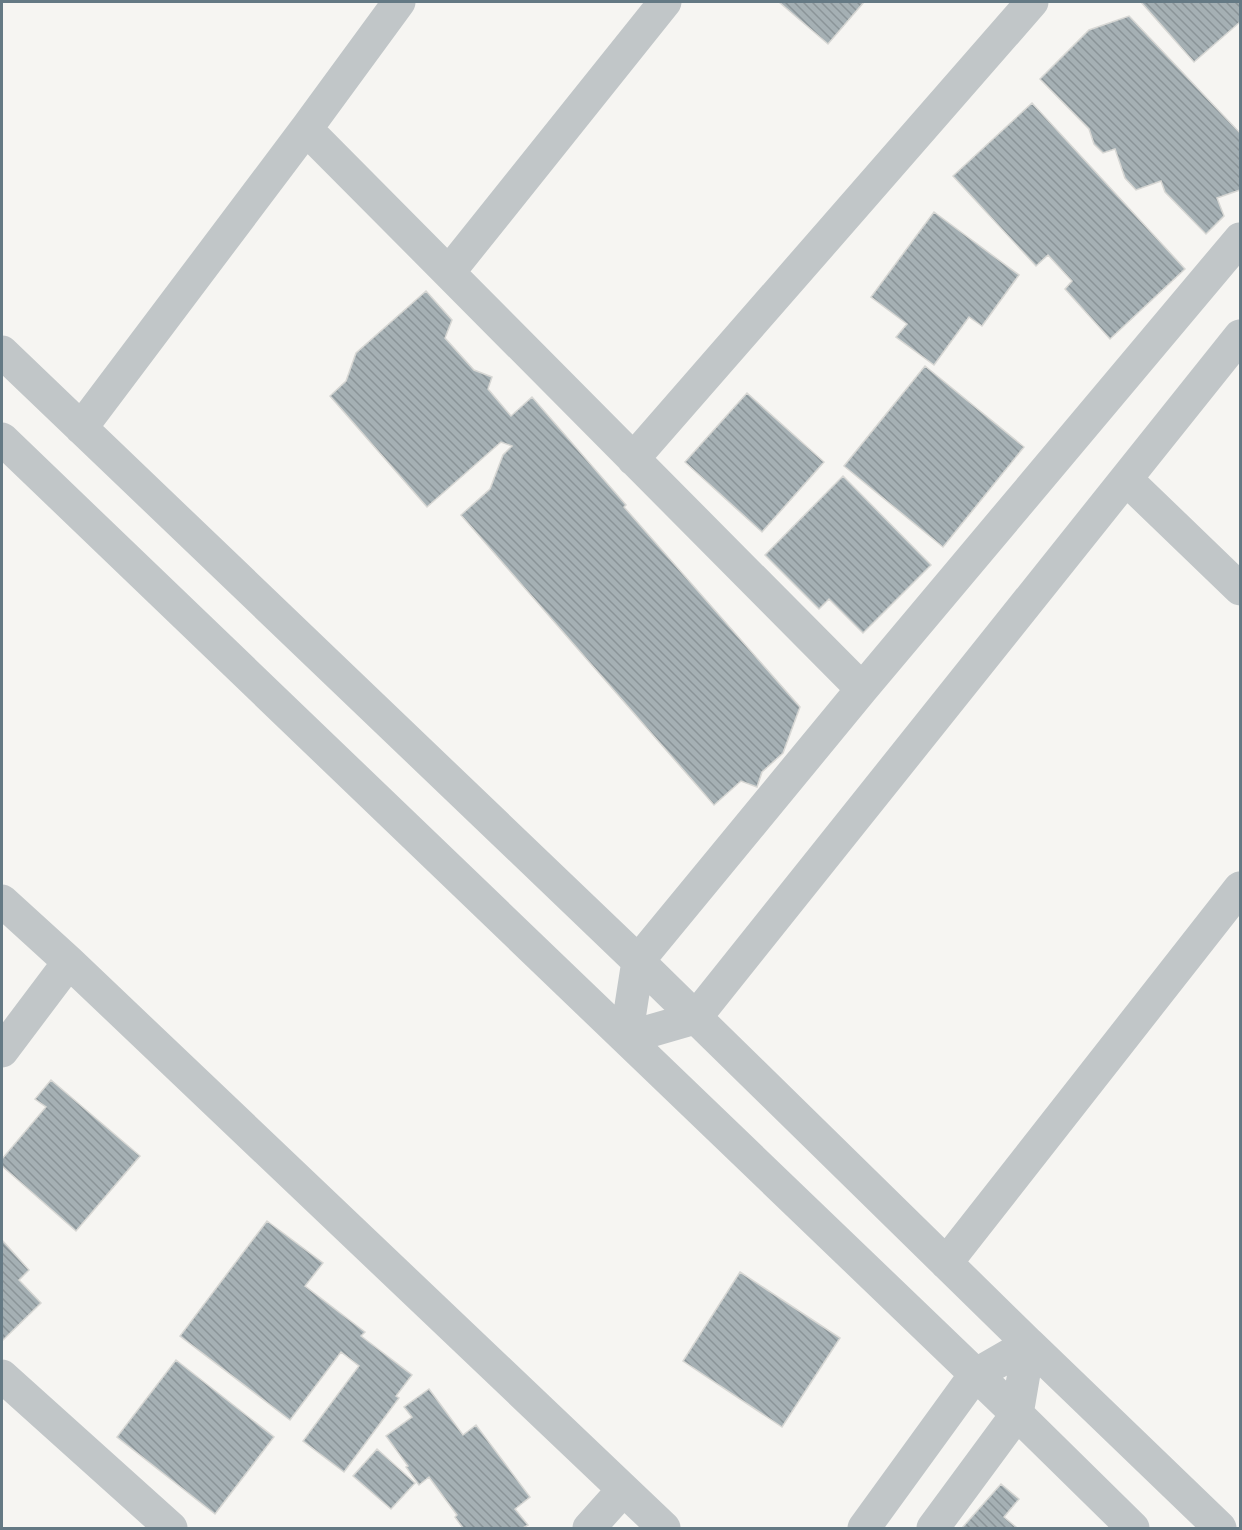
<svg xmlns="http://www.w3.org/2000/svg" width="1242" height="1530" viewBox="0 0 1242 1530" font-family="Rubik,sans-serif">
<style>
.building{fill:url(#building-back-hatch);stroke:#d7d7d4;stroke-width:1.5}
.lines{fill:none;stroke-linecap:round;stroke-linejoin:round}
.minor{stroke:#c1c6c8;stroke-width:33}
</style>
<defs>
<pattern id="building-back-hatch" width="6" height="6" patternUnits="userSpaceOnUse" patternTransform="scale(1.5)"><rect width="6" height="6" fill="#a5b0b4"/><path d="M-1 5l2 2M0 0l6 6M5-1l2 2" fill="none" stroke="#8a9498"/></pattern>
</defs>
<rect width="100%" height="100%" fill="#f6f5f2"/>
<!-- building -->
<path class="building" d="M 779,2 L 864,2 L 828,44 Z
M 1141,2 L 1240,2 L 1240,22 L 1194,62 Z
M 1129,16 L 1240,133 L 1240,190 L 1217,198 L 1224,216 L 1206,234 L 1165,192 L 1161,181 L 1136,190 L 1125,178 L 1115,149 L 1103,153 L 1094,144 L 1089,129 L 1040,79 L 1089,30 Z
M 1032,103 L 1185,269 L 1110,339 L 1065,289 L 1072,281 L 1048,255 L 1036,266 L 953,176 Z
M 934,212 L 1019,275 L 982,326 L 969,317 L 934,365 L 896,337 L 907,324 L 871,297 Z
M 426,291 L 452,320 L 445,338 L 474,370 L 492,377 L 488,389 L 511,416 L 532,397 L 626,505 L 624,507 L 800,707 L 783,753 L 762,772 L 757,787 L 741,781 L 714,805 L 461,515 L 490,489 L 503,455 L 512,446 L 501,442 L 427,507 L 330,396 L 346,381 L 356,353 Z
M 925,366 L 1024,447 L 943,547 L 844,466 Z
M 747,393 L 824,462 L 762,532 L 685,462 Z
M 843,476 L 931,565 L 863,633 L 829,599 L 819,609 L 765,555 Z
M 51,1080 L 140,1156 L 76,1231 L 2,1166 L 2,1159 L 46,1107 L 35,1099 Z
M 267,1221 L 323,1263 L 305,1286 L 365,1332 L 361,1336 L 412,1375 L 396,1396 L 399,1398 L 344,1472 L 303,1441 L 359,1366 L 341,1352 L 290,1420 L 180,1336 Z
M 2,1240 L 29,1270 L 19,1280 L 41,1303 L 2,1341 Z
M 740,1272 L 840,1338 L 782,1427 L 683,1361 Z
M 176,1360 L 274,1437 L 215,1514 L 117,1437 Z
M 429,1389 L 463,1435 L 476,1425 L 530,1497 L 515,1509 L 528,1525 L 523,1528 L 463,1528 L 455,1517 L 457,1515 L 429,1477 L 419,1485 L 406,1467 L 408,1466 L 386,1436 L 412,1417 L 404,1407 Z
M 377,1449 L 415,1483 L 391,1509 L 353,1476 Z
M 1001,1484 L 1019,1499 L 1004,1517 L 1017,1528 L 962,1528 Z"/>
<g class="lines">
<!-- minor -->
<path class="minor" d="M 306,129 L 399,2
M 1240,239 L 862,689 L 638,961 L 626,1038 L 695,1018 L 1240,336
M 449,272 L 665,2
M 2,352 L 638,961 L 1029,1344 L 1017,1414 L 933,1528
M 81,428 L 306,129 L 862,689
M 2,439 L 1017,1414 L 1133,1528
M 633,459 L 1032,2
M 1126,479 L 1240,589
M 2,901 L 69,962 L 664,1528
M 2,1051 L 69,962
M 946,1263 L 1240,888
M 2,1376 L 171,1528
M 589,1528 L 623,1490
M 864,1528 L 975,1375 L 1029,1344 L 1220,1528"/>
</g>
<!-- border -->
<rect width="1242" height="1530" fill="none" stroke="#647984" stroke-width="6"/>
</svg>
